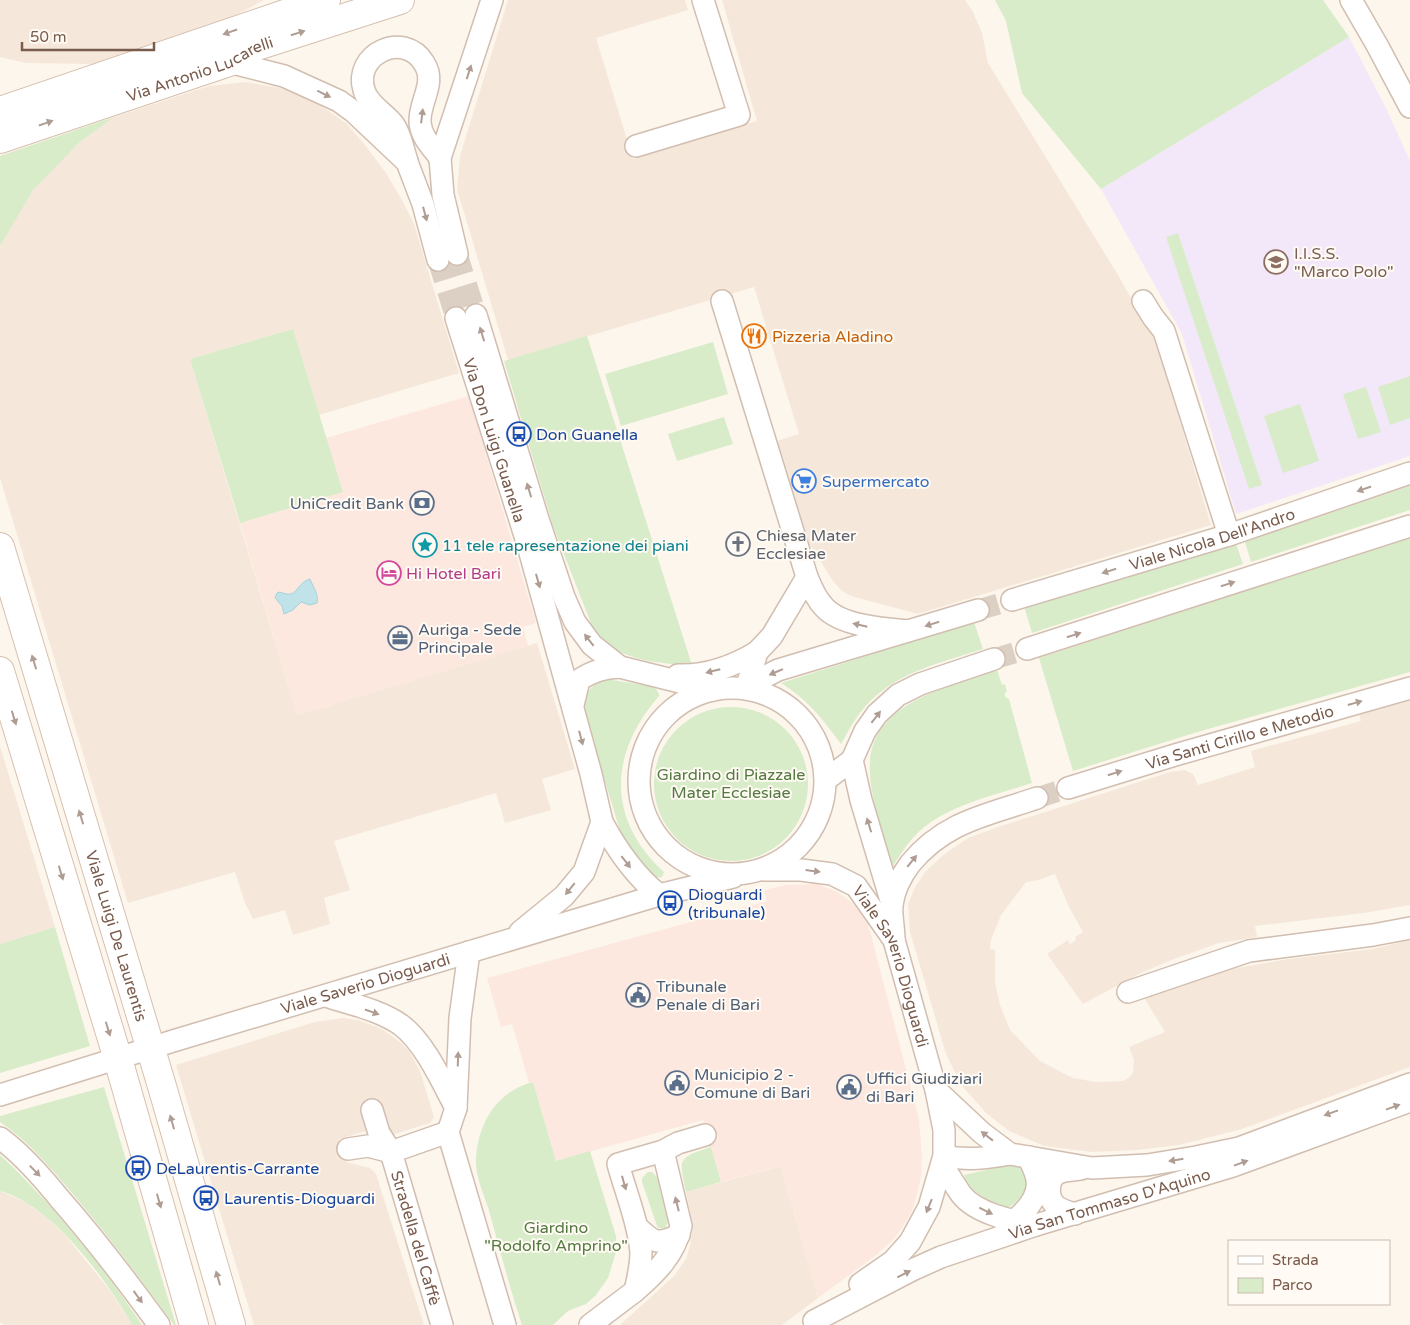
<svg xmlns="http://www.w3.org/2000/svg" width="1410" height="1325" viewBox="0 0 1410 1325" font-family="'Varela Round',sans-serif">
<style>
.residential{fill:#f5e8da}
.commercial{fill:#fde8e0}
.education{fill:#f3e8fa}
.green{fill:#d8ecc9}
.water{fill:#bfe3e8;stroke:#a5d3da}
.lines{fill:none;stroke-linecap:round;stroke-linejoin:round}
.street-tunnel{stroke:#dcd0c4;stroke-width:21;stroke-dasharray:21 11;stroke-linecap:butt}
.street-casing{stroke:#d1beb0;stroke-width:24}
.secondary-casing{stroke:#d6c0b0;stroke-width:30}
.street{stroke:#fff;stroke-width:21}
.secondary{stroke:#fff;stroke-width:28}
.oneway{fill:#af9d94}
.labels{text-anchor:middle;stroke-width:4;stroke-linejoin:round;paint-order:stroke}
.street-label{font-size:16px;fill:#7a5c4d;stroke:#fffaf3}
.education-label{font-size:16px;fill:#785e54;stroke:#fffaf3;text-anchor:start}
.food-label{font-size:16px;fill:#c56008;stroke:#fffaf3;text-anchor:start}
.transit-label{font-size:16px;fill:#164399;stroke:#fffaf3;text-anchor:start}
.shop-label{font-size:16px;fill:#366cbe;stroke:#fffaf3;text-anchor:start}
.service-label{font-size:16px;fill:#4e5e75;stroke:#fffaf3;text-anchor:start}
.worship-label{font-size:16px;fill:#5b616d;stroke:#fffaf3;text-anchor:start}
.culture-label{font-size:16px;fill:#0d838f;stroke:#fffaf3;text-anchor:start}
.hotel-label{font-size:16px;fill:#b23c85;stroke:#fffaf3;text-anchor:start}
.park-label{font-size:16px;fill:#537a41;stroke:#fffaf3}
</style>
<rect width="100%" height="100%" fill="#fdf6ec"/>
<!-- residential -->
<path class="residential" d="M 0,0 L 264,0 L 234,16 L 93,64 L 26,63 L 0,57 Z
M 508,0 L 685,0 L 688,10 L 596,38 L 633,159 L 757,121 L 722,0 L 965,0 L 973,12 L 982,33 L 988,63 L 1118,275 L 1156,342 L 1211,525 L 918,614 L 851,596 L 842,591 L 833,581 L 809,543 L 777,441 L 799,434 L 754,287 L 508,360 L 457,189 L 460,156 Z
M 246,82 L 285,89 L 318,104 L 346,123 L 365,145 L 386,173 L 402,200 L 414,224 L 459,373 L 319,415 L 293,329 L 190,359 L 297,715 L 537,643 L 575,769 L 542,779 L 551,810 L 505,823 L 496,793 L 334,841 L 350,890 L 324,898 L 330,924 L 293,935 L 285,910 L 253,919 L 245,903 L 235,872 L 128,903 L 0,478 L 0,246 L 10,226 L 33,190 L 53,169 L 80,142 L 114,117 L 209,86 Z
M 1410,700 L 1410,905 L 1364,913 L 1255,926 L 1257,937 L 1219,943 L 1174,959 L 1139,974 L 1083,1004 L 1047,954 L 1068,940 L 1070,944 L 1076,940 L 1075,937 L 1083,932 L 1069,907 L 1055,874 L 1039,880 L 1026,882 L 1001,915 L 991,940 L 990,949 L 995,950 L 995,982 L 1000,1005 L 1010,1030 L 1040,1061 L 1073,1078 L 1096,1082 L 1123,1081 L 1130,1077 L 1133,1072 L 1134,1060 L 1129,1047 L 1165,1032 L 1143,996 L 1225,970 L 1289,959 L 1373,949 L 1410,940 L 1410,1067 L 1242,1129 L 1179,1145 L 1137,1150 L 1092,1152 L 1044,1146 L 1009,1131 L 986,1113 L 962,1086 L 946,1054 L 910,932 L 908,904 L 915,887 L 926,871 L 942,856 L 968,838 L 1001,826 L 1170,772 L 1185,770 L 1193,774 L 1198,785 L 1230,775 L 1255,767 L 1251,751 L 1361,721 L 1359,713 Z
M 0,746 L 55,927 L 0,944 Z
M 343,1018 L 358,1020 L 382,1029 L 401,1043 L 409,1051 L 420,1071 L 434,1117 L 430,1123 L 395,1134 L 389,1131 L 387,1125 L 339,1139 L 346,1162 L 370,1168 L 376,1174 L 424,1325 L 254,1325 L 176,1065 L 315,1022 Z
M 781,1166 L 818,1298 L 782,1325 L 620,1325 L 674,1276 L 686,1259 L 690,1246 L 693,1226 L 686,1192 Z
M 0,1191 L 25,1202 L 46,1217 L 66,1236 L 111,1292 L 132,1325 L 4,1325 L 0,1322 Z"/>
<!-- commercial -->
<path class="commercial" d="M 469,396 L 536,623 L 523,627 L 528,646 L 297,715 L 240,523 L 343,492 L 326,438 Z
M 817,884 L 837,892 L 854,904 L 867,922 L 870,931 L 919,1119 L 922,1159 L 921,1177 L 917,1194 L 912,1211 L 902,1228 L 892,1241 L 875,1256 L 818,1298 L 781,1166 L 721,1182 L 703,1120 L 556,1161 L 533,1082 L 529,1083 L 512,1024 L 501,1027 L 487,978 L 767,901 L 764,891 L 773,888 L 787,885 Z"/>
<!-- education -->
<path class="education" d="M 1349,37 L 1386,108 L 1410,161 L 1410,456 L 1236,514 L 1182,334 L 1101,189 Z"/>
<!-- green -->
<path class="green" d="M 995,0 L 1323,0 L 1349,37 L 1101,189 L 1022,93 L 1006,21 Z
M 114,117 L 80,142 L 33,190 L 0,246 L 0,156 Z
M 1178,233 L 1262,485 L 1249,489 L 1166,237 Z
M 293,329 L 343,492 L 240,523 L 190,359 Z
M 587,336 L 692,665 C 662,664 627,661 602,641 C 596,636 593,628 590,621 L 553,526 L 504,361 Z
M 713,342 L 728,394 L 621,426 L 605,374 Z
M 1410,376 L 1410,418 L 1390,425 L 1378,387 Z
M 1366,387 L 1381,432 L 1358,439 L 1343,394 Z
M 1300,404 L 1319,461 L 1283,473 L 1264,416 Z
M 724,417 L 733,444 L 677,461 L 668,434 Z
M 1410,486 L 1410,510 L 1251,562 L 1245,542 Z
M 1410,538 L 1410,672 L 1194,733 L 1073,771 L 1039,658 Z
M 1236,544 L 1243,564 L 1032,633 L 1024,606 Z
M 974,622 L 983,649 C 941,663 894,672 864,708 C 855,718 848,732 841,744 C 822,718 808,700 781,683 Z
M 997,670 L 1002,685 L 1005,684 L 1007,692 L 1005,692 L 1005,697 L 1009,699 L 1032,783 C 999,794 960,802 931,822 C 914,833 903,850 893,866 C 884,834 868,795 870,762 C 873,702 952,685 997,670 Z
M 606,679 L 655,687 L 659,694 L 659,696 C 609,753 606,819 664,872 L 662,877 C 648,882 626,842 620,831 L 584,711 C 585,692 588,687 606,679 Z
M654 784a77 77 0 1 1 154 0a77 77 0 1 1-154 0Z
M 55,927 L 90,1046 L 0,1073 L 0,944 Z
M 533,1082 L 556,1161 L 590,1151 L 616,1236 L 616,1252 L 608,1278 L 596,1295 L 586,1304 L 568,1311 L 553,1325 L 522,1325 C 509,1286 499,1246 488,1207 C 483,1193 475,1174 476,1159 C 478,1123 497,1091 533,1082 Z
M 104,1087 L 176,1325 L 174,1325 C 143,1282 112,1241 78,1200 C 55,1173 30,1142 0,1122 L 0,1116 Z
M 711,1147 L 721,1182 L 686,1192 C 679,1158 677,1158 711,1147 Z
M 0,1155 C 17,1170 32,1187 48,1204 C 82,1243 114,1282 142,1325 L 132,1325 C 107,1280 52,1205 0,1191 Z
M 1003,1166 L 1018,1166 L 1025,1173 L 1028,1185 C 1022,1197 1016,1205 1003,1209 C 989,1200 969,1192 964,1175 Z
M 648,1172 L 652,1172 L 657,1177 L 668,1222 L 665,1228 L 659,1228 L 657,1226 L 642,1182 L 642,1178 Z"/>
<!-- water -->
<path class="water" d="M 310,579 C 313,587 319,594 317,603 L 310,605 L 301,602 L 293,610 L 284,614 L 282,606 L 275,598 L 277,593 L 280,592 C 299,600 294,584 310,579 Z"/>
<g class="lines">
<!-- street-tunnel -->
<path class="street-tunnel" d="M 457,254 L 476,315
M 438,260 L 456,318
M 978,610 L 1012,600
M 994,659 L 1027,649
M 1037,798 L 1068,788"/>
<!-- street casing -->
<g class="street-casing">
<g id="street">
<path d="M 1351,0 L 1377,45 L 1410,107"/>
<path d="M 229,62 L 284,76 L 339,101 L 354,112 L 407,162 L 423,204 L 438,260"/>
<path d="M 636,146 L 739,115 L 703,0"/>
<path d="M 407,161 C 403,149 401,135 394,125 C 385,113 368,105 364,90 C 353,54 404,30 424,63 C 437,83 419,101 420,122 C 421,137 432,147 440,158"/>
<path d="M 457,254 L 443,195 L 440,158 L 492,0"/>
<path d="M 722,301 L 807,577 C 811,587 816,599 824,607 C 841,626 884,629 908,631"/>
<path d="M 1143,301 L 1153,317 L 1164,331 L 1229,535"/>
<path d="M 476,315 L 537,516 L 564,597 L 575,622 L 592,645 L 620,667 L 712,690"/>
<path id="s1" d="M 456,318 L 527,542 L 591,774 L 602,822 L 584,872 L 564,896 L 520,932"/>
<path id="s2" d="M 1012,600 L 1229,535 L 1410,473"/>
<path d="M 1027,649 L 1410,526"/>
<path d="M 678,675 C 707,676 732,667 757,652"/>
<path d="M 747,686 L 778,670 L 978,610"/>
<path d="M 747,686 L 757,652 L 772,636 L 807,577"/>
<circle cx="732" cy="781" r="93"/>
<path d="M 573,705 L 579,680 C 593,671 603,668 620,667"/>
<path d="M 852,760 L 861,800 L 892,904"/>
<path d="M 827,779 L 852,760 L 865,731 L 877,714 L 898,695 L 920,684 L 994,659"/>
<path id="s3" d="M 1068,788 L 1175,755 L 1410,688"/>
<path d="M 602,822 C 617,850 634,875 659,895"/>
<path id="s4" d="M 764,870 L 801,870 L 832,874 L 856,886 L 894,940 L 936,1090 L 944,1130 L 944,1156 L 929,1207 L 910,1242 L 893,1261 L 860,1284"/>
<path d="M 894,940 C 894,928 891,916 892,905 C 894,889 901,876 910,864 C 945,821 988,815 1037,798"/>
<path d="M 469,952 L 460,1018 L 456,1108 L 448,1132 L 505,1325"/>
<path d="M 1128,992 L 1249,951 L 1373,935 L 1410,928"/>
<path d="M 326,996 C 350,1004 380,1010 401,1025 C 425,1043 442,1082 456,1108"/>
<path d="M 936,1090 L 982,1133 L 1010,1154 L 1092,1168 L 1147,1165 L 1196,1157 L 1239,1148 L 1410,1084"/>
<path id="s5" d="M 0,1095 L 173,1041 L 659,895 L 733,877"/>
<path id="s6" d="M 372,1110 L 379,1133 L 391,1152 L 442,1325"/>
<path d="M 0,1138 C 22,1154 42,1177 59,1198 C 95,1239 127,1281 159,1325"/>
<path d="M 348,1149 L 368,1146 L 391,1152 L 448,1132"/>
<path d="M 663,1151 L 681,1226 C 675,1254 656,1273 635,1291 C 638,1278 641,1266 641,1252 C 638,1222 626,1193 618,1164 L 663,1151 L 678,1143 L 705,1135"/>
<path d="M 944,1156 C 967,1161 987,1158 1010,1154"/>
<path d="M 942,1164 C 948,1174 954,1184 961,1194 C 976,1214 1013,1221 1036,1225"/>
<path d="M 1075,1214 C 1069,1212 1061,1210 1056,1206 C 1046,1197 1047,1176 1061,1172 C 1067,1170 1075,1170 1081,1169"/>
<path d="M 637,1227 C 654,1243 657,1245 679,1235"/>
<path d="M 1006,1227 C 1021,1216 1040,1200 1037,1180 C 1036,1172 1031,1164 1029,1157"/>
<path id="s7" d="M 814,1321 L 912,1270 L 941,1257 L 1036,1225 L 1233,1166 L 1410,1101"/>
<path d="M 590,1325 L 635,1291"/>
</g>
</g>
<!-- secondary casing -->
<g class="secondary-casing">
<g id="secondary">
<path d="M 0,111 L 326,0"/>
<path id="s8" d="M 0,139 L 229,62 L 254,47 L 400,0"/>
<path id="s9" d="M 0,547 L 161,1083 L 231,1325"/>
<path d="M 0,671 L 118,1059 L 194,1325"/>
</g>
</g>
<!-- street -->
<use href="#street" class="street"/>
<!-- secondary -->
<use href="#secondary" class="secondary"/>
</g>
<!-- one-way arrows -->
<defs><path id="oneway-solid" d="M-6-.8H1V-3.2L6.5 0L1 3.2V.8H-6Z" transform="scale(1.25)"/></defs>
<g class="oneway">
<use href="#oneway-solid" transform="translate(230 32) rotate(161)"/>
<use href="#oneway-solid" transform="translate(298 33) rotate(-18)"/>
<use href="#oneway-solid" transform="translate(469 72) rotate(-72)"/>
<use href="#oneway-solid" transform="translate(324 94) rotate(26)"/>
<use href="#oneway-solid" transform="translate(422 116) rotate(-83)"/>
<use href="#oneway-solid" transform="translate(46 123) rotate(-19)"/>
<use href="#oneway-solid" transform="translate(425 214) rotate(75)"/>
<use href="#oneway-solid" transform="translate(482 334) rotate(-107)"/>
<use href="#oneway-solid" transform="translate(1364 489) rotate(161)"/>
<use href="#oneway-solid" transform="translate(529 490) rotate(-107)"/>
<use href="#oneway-solid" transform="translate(1109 571) rotate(163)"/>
<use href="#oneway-solid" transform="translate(538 581) rotate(74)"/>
<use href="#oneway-solid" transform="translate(1228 584) rotate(-18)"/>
<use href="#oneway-solid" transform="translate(932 624) rotate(163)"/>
<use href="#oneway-solid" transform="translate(860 625) rotate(-167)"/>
<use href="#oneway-solid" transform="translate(1074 635) rotate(-17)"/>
<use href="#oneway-solid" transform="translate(589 640) rotate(-128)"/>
<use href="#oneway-solid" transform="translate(34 662) rotate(-107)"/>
<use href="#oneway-solid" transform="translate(713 671) rotate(166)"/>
<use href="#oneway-solid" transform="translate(776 672) rotate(157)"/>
<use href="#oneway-solid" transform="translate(1355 703) rotate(-16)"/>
<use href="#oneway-solid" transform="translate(876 717) rotate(-52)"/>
<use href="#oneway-solid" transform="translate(14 718) rotate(73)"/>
<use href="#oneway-solid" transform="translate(581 738) rotate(75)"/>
<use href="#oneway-solid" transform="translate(1115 773) rotate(-17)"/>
<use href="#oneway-solid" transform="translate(81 817) rotate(-107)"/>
<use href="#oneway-solid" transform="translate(869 825) rotate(-107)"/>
<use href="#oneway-solid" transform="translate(912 861) rotate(-51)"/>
<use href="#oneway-solid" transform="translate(626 862) rotate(52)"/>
<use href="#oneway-solid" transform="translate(813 871) rotate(7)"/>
<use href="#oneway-solid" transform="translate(61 873) rotate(73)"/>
<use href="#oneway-solid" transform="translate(570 889) rotate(129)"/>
<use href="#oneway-solid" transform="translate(372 1012) rotate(19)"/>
<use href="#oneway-solid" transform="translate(108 1029) rotate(73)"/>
<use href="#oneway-solid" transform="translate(458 1059) rotate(-88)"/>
<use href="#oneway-solid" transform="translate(1393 1107) rotate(-20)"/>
<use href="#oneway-solid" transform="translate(1331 1113) rotate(160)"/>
<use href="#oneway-solid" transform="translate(172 1122) rotate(-106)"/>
<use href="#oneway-solid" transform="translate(987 1136) rotate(-142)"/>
<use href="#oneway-solid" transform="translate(1176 1160) rotate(171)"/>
<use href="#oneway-solid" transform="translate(1241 1163) rotate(-20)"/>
<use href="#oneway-solid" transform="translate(35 1171) rotate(46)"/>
<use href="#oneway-solid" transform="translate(624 1183) rotate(74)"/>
<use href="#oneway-solid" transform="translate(159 1201) rotate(74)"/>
<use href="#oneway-solid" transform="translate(677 1204) rotate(-104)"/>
<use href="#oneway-solid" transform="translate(929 1206) rotate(112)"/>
<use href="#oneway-solid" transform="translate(986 1211) rotate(26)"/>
<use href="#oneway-solid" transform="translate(904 1274) rotate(-27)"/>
<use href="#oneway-solid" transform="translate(218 1278) rotate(-106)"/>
<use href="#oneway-solid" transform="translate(138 1297) rotate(54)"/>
</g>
<!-- icons -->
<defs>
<g id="school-ring" transform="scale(1.25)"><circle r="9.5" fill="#fffaf3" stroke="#8d6e63" stroke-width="1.5"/><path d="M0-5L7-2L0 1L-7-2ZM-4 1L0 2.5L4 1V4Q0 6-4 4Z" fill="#8d6e63"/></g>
<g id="restaurant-ring" transform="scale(1.25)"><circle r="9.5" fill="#fffaf3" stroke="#e8710a" stroke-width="1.5"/><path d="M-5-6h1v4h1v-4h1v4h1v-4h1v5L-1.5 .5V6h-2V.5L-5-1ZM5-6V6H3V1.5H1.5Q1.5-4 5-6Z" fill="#e8710a"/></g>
<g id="bus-ring" transform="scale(1.25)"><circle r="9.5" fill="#fffaf3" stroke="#1a4fb4" stroke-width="1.5"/><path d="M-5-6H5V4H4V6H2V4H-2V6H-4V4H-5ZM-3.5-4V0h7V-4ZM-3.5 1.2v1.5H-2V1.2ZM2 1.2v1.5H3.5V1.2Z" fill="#1a4fb4"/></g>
<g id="supermarket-ring" transform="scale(1.25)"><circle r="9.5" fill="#fffaf3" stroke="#3f7fe0" stroke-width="1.5"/><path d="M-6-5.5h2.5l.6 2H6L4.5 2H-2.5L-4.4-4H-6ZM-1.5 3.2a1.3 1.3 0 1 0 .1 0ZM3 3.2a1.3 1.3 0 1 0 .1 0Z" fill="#3f7fe0"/></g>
<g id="bank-ring" transform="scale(1.25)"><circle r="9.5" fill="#fffaf3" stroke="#5c6f8a" stroke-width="1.5"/><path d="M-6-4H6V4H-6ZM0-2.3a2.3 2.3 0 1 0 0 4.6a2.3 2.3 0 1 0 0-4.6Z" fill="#5c6f8a"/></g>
<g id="church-ring" transform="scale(1.25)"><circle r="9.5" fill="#fffaf3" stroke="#6b7280" stroke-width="1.5"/><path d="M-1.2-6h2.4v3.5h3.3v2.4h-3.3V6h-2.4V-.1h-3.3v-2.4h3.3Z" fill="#6b7280"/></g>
<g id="sight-ring" transform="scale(1.25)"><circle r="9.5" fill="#fffaf3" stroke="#0f9aa8" stroke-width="1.5"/><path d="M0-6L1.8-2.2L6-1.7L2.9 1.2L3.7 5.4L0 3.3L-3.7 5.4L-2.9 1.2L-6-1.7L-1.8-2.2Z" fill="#0f9aa8"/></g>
<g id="hotel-ring" transform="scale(1.25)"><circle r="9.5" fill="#fffaf3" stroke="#d1479c" stroke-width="1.5"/><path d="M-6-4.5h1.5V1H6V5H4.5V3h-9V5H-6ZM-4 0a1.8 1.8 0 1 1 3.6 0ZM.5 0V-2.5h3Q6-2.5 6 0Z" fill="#d1479c"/></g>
<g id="office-ring" transform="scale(1.25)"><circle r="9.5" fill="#fffaf3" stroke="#5c6f8a" stroke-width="1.5"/><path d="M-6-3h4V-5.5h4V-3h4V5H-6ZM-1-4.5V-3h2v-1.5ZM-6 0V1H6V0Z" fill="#5c6f8a"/></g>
<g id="civic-ring" transform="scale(1.25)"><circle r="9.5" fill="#fffaf3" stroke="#5c6f8a" stroke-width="1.5"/><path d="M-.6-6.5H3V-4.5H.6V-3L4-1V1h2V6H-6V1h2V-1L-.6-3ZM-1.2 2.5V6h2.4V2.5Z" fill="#5c6f8a"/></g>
</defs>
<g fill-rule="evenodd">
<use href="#school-ring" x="1276" y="262"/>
<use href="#restaurant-ring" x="754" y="336"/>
<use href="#bus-ring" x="519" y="434"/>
<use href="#supermarket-ring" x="804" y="481"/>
<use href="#bank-ring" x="422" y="503"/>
<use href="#church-ring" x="738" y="544"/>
<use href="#sight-ring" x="425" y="545"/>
<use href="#hotel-ring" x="389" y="573"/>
<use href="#office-ring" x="400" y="638"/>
<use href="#bus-ring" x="670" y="903"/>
<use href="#civic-ring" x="638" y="995"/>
<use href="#civic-ring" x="677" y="1083"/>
<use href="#civic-ring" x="849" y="1087"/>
<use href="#bus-ring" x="138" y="1168"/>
<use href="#bus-ring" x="206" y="1198"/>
</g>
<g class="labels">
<!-- street labels -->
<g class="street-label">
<text dy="6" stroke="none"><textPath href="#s8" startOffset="212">Via Antonio Lucarelli</textPath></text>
<text dy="6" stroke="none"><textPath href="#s1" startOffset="128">Via Don Luigi Guanella</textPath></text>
<text dy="6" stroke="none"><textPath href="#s2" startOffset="209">Viale Nicola Dell'Andro</textPath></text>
<text dy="6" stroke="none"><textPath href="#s3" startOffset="179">Via Santi Cirillo e Metodio</textPath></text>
<text dy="6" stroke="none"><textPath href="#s9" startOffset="406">Viale Luigi De Laurentis</textPath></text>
<text dy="6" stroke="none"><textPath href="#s4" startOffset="184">Viale Saverio Dioguardi</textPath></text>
<text dy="6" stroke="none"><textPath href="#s5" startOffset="382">Viale Saverio Dioguardi</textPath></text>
<text dy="6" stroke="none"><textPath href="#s7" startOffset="319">Via San Tommaso D'Aquino</textPath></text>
<text dy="6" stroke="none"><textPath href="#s6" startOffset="136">Stradella del Caffè</textPath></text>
</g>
<!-- education labels -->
<g class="education-label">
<text x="1294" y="259">I.I.S.S.<tspan x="1294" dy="18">"Marco Polo"</tspan></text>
</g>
<!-- food labels -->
<g class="food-label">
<text x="772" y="342">Pizzeria Aladino</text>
</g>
<!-- transit labels -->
<g class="transit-label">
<text x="536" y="440">Don Guanella</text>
<text x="688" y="900">Dioguardi<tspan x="688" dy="18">(tribunale)</tspan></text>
<text x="156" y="1174">DeLaurentis-Carrante</text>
<text x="224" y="1204">Laurentis-Dioguardi</text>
</g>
<!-- shop labels -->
<g class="shop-label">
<text x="822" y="487">Supermercato</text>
</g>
<!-- service labels -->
<g class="service-label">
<text x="404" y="509" text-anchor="end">UniCredit Bank</text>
<text x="418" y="635">Auriga - Sede<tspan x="418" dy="18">Principale</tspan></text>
<text x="656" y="992">Tribunale<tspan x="656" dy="18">Penale di Bari</tspan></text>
<text x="694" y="1080">Municipio 2 -<tspan x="694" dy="18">Comune di Bari</tspan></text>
<text x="866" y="1084">Uffici Giudiziari<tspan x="866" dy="18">di Bari</tspan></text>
</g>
<!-- worship labels -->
<g class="worship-label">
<text x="756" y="541">Chiesa Mater<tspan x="756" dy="18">Ecclesiae</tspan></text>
</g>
<!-- culture labels -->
<g class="culture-label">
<text x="442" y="551">11 tele rapresentazione dei piani</text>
</g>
<!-- hotel labels -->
<g class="hotel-label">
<text x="406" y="579">Hi Hotel Bari</text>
</g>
<!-- park labels -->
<g class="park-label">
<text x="731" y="780">Giardino di Piazzale<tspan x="731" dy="18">Mater Ecclesiae</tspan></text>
<text x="556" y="1233">Giardino<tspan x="556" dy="18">"Rodolfo Amprino"</tspan></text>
</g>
</g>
<!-- legend -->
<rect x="1228" y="1240" width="162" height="65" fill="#fffaf3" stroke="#cabbb1"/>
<rect x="1238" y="1256" width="25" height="8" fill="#ffffff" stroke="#cabbb1"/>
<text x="1272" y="1265" font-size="15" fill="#7a5c4d">Strada</text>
<rect x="1238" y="1278" width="25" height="15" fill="#d8ecc9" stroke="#cabbb1"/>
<text x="1272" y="1290" font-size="15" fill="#7a5c4d">Parco</text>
<!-- scale -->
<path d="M22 42v8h132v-8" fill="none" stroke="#7a5c4d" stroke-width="2.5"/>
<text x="30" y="42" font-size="15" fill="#7a5c4d" stroke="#fffaf3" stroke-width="4" paint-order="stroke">50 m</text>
</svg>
